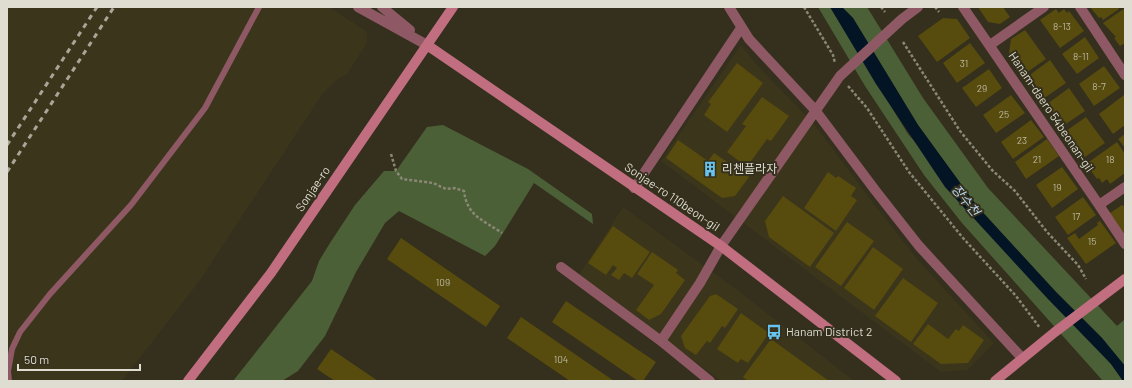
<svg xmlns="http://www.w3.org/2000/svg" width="1132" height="388" viewBox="0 0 1132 388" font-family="Barlow,'Noto Sans KR',sans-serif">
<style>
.built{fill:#3b351b}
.green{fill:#4c6037}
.water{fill:#031524}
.building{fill:#574b0e}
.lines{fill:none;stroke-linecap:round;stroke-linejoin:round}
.path{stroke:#8a8777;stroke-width:2.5;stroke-dasharray:3 2;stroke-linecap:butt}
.lane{stroke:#8e5964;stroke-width:6}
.street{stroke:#8e5964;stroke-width:10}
.secondary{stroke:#c16e80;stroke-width:10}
.rail{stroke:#a9a698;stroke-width:3;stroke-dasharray:5 5;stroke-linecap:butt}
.labels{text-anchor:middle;stroke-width:4;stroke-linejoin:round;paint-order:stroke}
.number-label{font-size:10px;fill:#bdb8a0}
.street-label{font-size:12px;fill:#dfddd1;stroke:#34301d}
.poi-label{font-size:12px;fill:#dfddd1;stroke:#34301d;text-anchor:start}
.water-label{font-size:13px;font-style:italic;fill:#b8d7f3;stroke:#34301d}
</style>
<rect width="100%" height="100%" fill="#34301d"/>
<!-- built -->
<path class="built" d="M 7,7 L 329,7 L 366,31 L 367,34 L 367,43 L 347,74 L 338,79 L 323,93 L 200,280 L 122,381 L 7,381 Z
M 741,45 L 758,66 L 813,123 L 873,203 L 917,259 L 994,343 L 968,370 L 941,372 L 661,161 Z
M 623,207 L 736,289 L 854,381 L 721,381 L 578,276 Z"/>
<!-- green -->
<path class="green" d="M 818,7 L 830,7 L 908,134 L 1111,364 L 1123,381 L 1103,381 L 962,223 L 924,175 L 865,86 Z
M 842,7 L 867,7 L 923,98 L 988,188 L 1117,326 L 1124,320 L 1125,366 L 1102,338 L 1056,292 L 977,206 L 918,125 L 853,18 Z
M 443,125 L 528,169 L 592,214 L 593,224 L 534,183 L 495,246 L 485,256 L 399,211 L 385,223 L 356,272 L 325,336 L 298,371 L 282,381 L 233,381 L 312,281 L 319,261 L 330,243 L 355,205 L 384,171 L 396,171 L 427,127 Z"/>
<!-- water -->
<path class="water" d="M 830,7 L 842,7 L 853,18 L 918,125 L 977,206 L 1056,292 L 1102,338 L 1125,366 L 1125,381 L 1123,381 L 1111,364 L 1047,298 L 945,187 L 876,84 Z"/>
<!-- building -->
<path class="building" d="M 978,7 L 1003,7 L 1010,17 L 1000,24 L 988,22 Z
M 1090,7 L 1118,7 L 1119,9 L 1103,20 L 1101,17 L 1099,18 Z
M 1125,8 L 1125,43 L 1120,46 L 1114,38 L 1116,37 L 1103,23 Z
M 1056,9 L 1059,13 L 1064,9 L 1067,13 L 1069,11 L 1084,31 L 1060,48 L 1040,20 Z
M 943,18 L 957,19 L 970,38 L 937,62 L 918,36 Z
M 1025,30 L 1046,59 L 1026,73 L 1009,53 L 1011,39 Z
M 1085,37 L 1099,58 L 1077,74 L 1062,54 Z
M 970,43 L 985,63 L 957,83 L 943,63 Z
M 1050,60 L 1066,83 L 1043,99 L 1033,80 L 1031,82 L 1027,77 Z
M 737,63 L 763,83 L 727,132 L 704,115 L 711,104 L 708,102 Z
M 1104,66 L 1120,88 L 1094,106 L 1079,84 Z
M 989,69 L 1002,88 L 976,107 L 962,88 Z
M 1069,88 L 1085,111 L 1063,126 L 1047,104 Z
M 1011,95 L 1025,113 L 996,133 L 983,115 Z
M 1124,95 L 1125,125 L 1113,134 L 1099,114 Z
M 762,97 L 789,116 L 771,141 L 767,139 L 747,167 L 727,152 L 746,126 L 742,124 Z
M 1086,117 L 1105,143 L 1085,157 L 1066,131 Z
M 1031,120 L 1044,137 L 1013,159 L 1001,142 Z
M 1125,134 L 1125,148 L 1118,139 Z
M 1047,139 L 1059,156 L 1026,179 L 1015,162 Z
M 678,140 L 708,161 L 714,153 L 749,177 L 735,196 L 722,198 L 666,158 Z
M 1117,142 L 1125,154 L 1125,173 L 1110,184 L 1107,179 L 1102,183 L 1099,178 L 1097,179 L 1086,164 Z
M 1062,167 L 1078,189 L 1052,208 L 1036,185 Z
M 828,172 L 836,178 L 838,176 L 856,188 L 851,196 L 857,200 L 836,231 L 804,208 Z
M 783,196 L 834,233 L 810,267 L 769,237 L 765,221 Z
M 1083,197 L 1096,215 L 1068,235 L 1055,217 Z
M 1122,205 L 1125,207 L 1125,236 L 1110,218 L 1110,213 Z
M 1100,221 L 1116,243 L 1086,264 L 1067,238 L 1075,233 L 1079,239 L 1098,225 L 1097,223 Z
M 847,222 L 874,241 L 841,286 L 815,267 Z
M 613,226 L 650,252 L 632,278 L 624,273 L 619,280 L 611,275 L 617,268 L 613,265 L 606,275 L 588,263 Z
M 401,238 L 500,306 L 486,327 L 387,259 Z
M 873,247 L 903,269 L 874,310 L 844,288 Z
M 652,252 L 678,270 L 676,273 L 685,280 L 661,314 L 649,320 L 636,310 L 654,285 L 637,274 Z
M 903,278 L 938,303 L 911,342 L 875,316 Z
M 716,294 L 738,309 L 725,328 L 722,326 L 710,343 L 707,341 L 696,355 L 685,348 L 681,336 L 710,296 Z
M 566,301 L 656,362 L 643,381 L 638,381 L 552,322 Z
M 741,313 L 769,333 L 748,363 L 741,359 L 738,363 L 717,349 Z
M 521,317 L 614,381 L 570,381 L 507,338 Z
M 928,324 L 948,339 L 956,329 L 959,331 L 963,325 L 984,340 L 968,363 L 941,364 L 913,344 Z
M 771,339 L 829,381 L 748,381 L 743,377 Z
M 331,349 L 378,381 L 335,381 L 317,369 Z"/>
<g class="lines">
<!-- path -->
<path class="path" d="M 804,7 L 833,55 L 835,63
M 881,7 L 885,12
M 935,7 L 939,12
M 903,42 L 960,131 L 992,170 L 1015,191 L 1047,232 L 1078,265 L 1086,279
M 848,86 L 867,108 L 909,172 L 963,238 L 1016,296 L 1040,328
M 391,154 L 396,171 L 402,179 L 433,183 L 446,189 L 454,188 L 464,191 C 467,216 483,220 502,233"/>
<!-- lane -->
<path class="lane" d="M 9,381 L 8,371 L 12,349 L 20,332 L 50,294 L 131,205 L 205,108 L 259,7"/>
<!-- street -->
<path class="street" d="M 358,7 L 427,45
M 382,7 L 410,30
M 729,7 L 749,39 L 815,110 L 875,190 L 919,246 L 1022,358
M 963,7 L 1099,205 L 1125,187
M 1080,7 L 1125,75
M 990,45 L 1044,7
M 634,188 L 741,28
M 1099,205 L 1125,244
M 561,267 L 661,341 L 710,381
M 661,341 L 700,283 L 721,246 L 840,76 L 902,19 L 918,7"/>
<!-- secondary -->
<path class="secondary" d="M 427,45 L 721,246 L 896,381
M 188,381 L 271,273 L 453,7
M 995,381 L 1055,332 L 1125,279"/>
<!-- rail -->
<path class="rail" d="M 7,145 L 97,7
M 7,172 L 114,7"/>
</g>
<!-- icons -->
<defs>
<g id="building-bare" transform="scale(1.2)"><path d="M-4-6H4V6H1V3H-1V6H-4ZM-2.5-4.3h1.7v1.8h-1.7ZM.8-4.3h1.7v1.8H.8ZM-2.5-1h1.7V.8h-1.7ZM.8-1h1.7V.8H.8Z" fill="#67c4f0" stroke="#34301d" stroke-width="2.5" paint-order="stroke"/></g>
<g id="bus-bare" transform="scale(1.2)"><path d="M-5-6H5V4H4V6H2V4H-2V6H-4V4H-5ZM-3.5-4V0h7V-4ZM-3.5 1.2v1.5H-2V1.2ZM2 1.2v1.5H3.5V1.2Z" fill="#67c4f0" stroke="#34301d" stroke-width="2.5" paint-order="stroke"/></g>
</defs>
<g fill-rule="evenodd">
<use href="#building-bare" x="710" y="169"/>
<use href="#bus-bare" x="774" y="332"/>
</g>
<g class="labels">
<!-- number labels -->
<g class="number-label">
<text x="1062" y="30">8-13</text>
<text x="1081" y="60">8-11</text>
<text x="964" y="67">31</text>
<text x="1099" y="90">8-7</text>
<text x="982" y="92">29</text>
<text x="1004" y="118">25</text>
<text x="1022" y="144">23</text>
<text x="1037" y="163">21</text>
<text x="1110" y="163">18</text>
<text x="1057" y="191">19</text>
<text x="1076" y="220">17</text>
<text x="1092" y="245">15</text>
<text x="443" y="286">109</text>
<text x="561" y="363">104</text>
</g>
<!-- street labels -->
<g class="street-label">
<text transform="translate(1051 112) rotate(56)" y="4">Hanam-daero 54beonan-gil</text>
<text transform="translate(313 189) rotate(-56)" y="4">Sonjae-ro</text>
<text transform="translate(672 197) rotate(34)" y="4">Sonjae-ro 110beon-gil</text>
</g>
<!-- poi labels -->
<g class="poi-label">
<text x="722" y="173">리첸플라자</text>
<text x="786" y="336">Hanam District 2</text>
</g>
<!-- water labels -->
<g class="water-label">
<text transform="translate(966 200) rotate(51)" y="5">장수천</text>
</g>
</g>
<!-- border -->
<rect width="1132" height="388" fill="none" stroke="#dfddd1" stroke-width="16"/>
<!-- scale -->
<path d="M18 364v6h122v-6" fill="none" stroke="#dfddd1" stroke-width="2"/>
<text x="24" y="364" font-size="12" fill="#dfddd1" stroke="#34301d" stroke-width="3" paint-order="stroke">50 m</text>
</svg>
